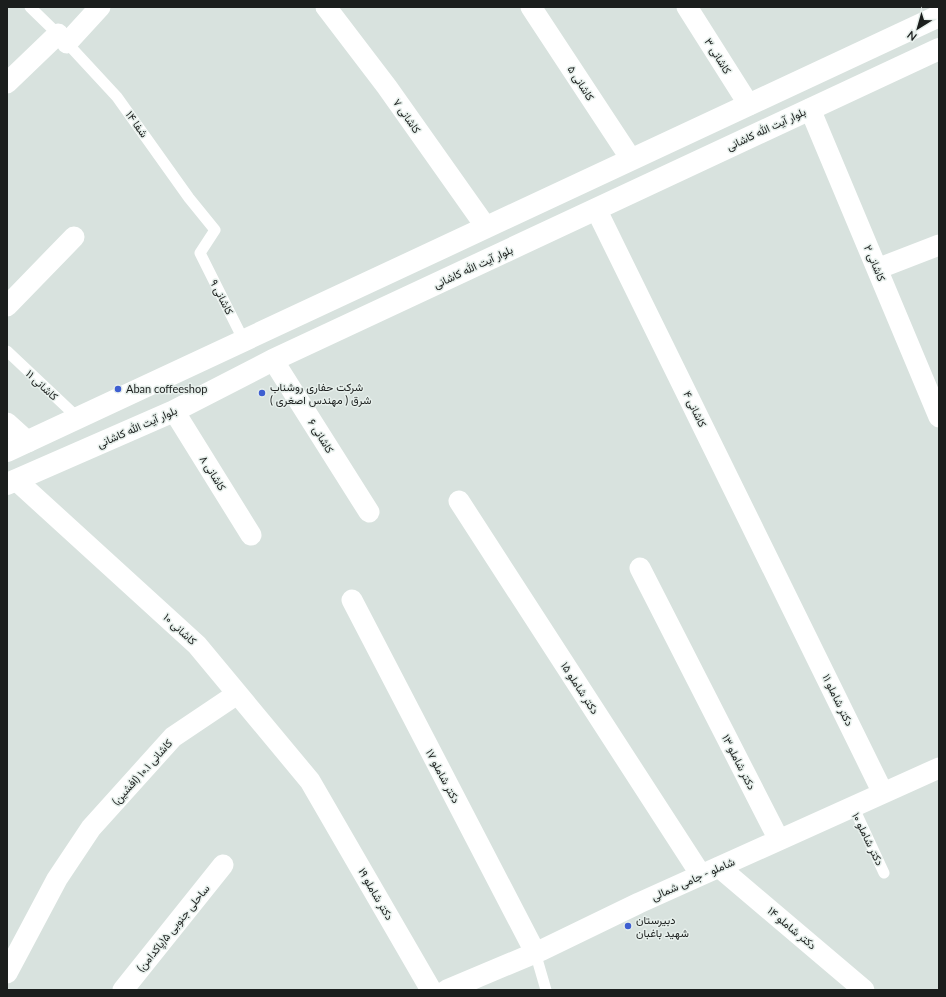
<svg xmlns="http://www.w3.org/2000/svg" width="946" height="997" viewBox="0 0 946 997" font-family="Lato,Vazirmatn,sans-serif">
<style>
.lines{fill:none;stroke-linecap:round;stroke-linejoin:round}
.service{stroke:#fff;stroke-width:11}
.minor{stroke:#fff;stroke-width:21}
.tertiary{stroke:#fff;stroke-width:22}
.poi-dot{fill:#3e5fd1;stroke:#e6efeb;stroke-width:1.5}
.labels{text-anchor:middle;stroke-width:3;stroke-linejoin:round;paint-order:stroke}
.street-label{font-size:11px;fill:#1b1e1d;stroke:#e6efeb}
.poi-label{font-size:11px;fill:#1b1e1d;stroke:#e6efeb;text-anchor:start}
</style>
<rect width="100%" height="100%" fill="#d8e2de"/>
<g class="lines">
<!-- service -->
<path class="service" d="M 30,7 L 67,43 L 117,97 L 189,198 L 215,230 L 200,253 L 244,341
M 7,351 L 78,418
M 853,806 L 884,873
M 535,952 L 546,990"/>
<!-- minor -->
<path class="minor" d="M 326,7 L 387,87 L 486,227
M 531,7 L 631,159
M 687,7 L 749,105
M 67,43 L 100,7
M 7,83 L 58,34
M 810,109 L 939,417
M 596,209 L 883,793
M 877,269 L 939,245
M 7,306 L 74,237
M 273,360 L 369,512
M 174,411 L 251,535
M 7,423 L 28,442
M 16,480 L 197,645 L 310,781 L 431,990
M 459,501 L 701,875
M 640,568 L 779,840
M 352,600 L 535,952
M 719,867 L 864,990
M 7,973 L 57,879 L 91,828 L 173,737 L 237,694
M 123,990 L 223,865
M 447,990 L 542,950 L 639,903 L 939,768"/>
<!-- tertiary -->
<path class="tertiary" d="M 7,451 L 939,16
M 7,484 L 174,411 L 273,360 L 939,49"/>
</g>
<!-- markers -->
<g class="poi-dot">
<circle cx="118" cy="389" r="4"/>
<circle cx="262" cy="393" r="4"/>
<circle cx="628" cy="926" r="4"/>
</g>
<g class="labels">
<!-- street labels -->
<g class="street-label">
<text transform="translate(718 56) rotate(58)" y="4">کاشانی ۳</text>
<text transform="translate(581 83) rotate(57)" y="4">کاشانی ۵</text>
<text transform="translate(407 116) rotate(55)" y="4">کاشانی ۷</text>
<text transform="translate(137 124) rotate(55)" y="4">شفا ۱۴</text>
<text transform="translate(766 129) rotate(-25)" y="4">بلوار آیت الله کاشانی</text>
<text transform="translate(875 263) rotate(67)" y="4">کاشانی ۲</text>
<text transform="translate(473 267) rotate(-25)" y="4">بلوار آیت الله کاشانی</text>
<text transform="translate(222 297) rotate(63)" y="4">کاشانی ۹</text>
<text transform="translate(42 385) rotate(43)" y="4">کاشانی ۱۱</text>
<text transform="translate(695 409) rotate(64)" y="4">کاشانی ۴</text>
<text transform="translate(137 427) rotate(-24)" y="4">بلوار آیت الله کاشانی</text>
<text transform="translate(321 436) rotate(58)" y="4">کاشانی ۶</text>
<text transform="translate(213 473) rotate(58)" y="4">کاشانی ۸</text>
<text transform="translate(180 629) rotate(43)" y="4">کاشانی ۱۰</text>
<text transform="translate(580 688) rotate(57)" y="4">دکتر شاملو ۱۵</text>
<text transform="translate(838 700) rotate(64)" y="4">دکتر شاملو ۱۱</text>
<text transform="translate(739 762) rotate(63)" y="4">دکتر شاملو ۱۳</text>
<text transform="translate(142 772) rotate(-48)" y="4">کاشانی ۱۰.۱ (افشین)</text>
<text transform="translate(443 776) rotate(62)" y="4">دکتر شاملو ۱۷</text>
<text transform="translate(868 839) rotate(64)" y="4">دکتر شاملو ۱۰</text>
<text transform="translate(693 879) rotate(-24)" y="4">شاملو - جامی شمالی</text>
<text transform="translate(376 894) rotate(60)" y="4">دکتر شاملو ۱۹</text>
<text transform="translate(173 928) rotate(-51)" y="4">ساحلی جنوبی ۵(پاکدامن)</text>
<text transform="translate(792 928) rotate(40)" y="4">دکتر شاملو ۱۴</text>
</g>
<!-- poi labels -->
<g class="poi-label">
<text x="270" y="391">شرکت حفاری روشناب<tspan x="270" dy="13">شرق ( مهندس اصغری )</tspan></text>
<text x="126" y="393">Aban coffeeshop</text>
<text x="636" y="924">دبیرستان<tspan x="636" dy="13">شهید باغبان</tspan></text>
</g>
</g>
<!-- border -->
<rect width="946" height="997" fill="none" stroke="#1b1e1d" stroke-width="16"/>
<!-- north arrow -->
<g transform="translate(918 28) rotate(217)" stroke="#e6efeb" stroke-width="3" paint-order="stroke">
<path d="M0-3L7 15L0 10L-7 15Z" fill="#1b1e1d"/>
<text y="-6" font-size="11" font-weight="bold" text-anchor="middle" fill="#1b1e1d">N</text>
</g>
</svg>
